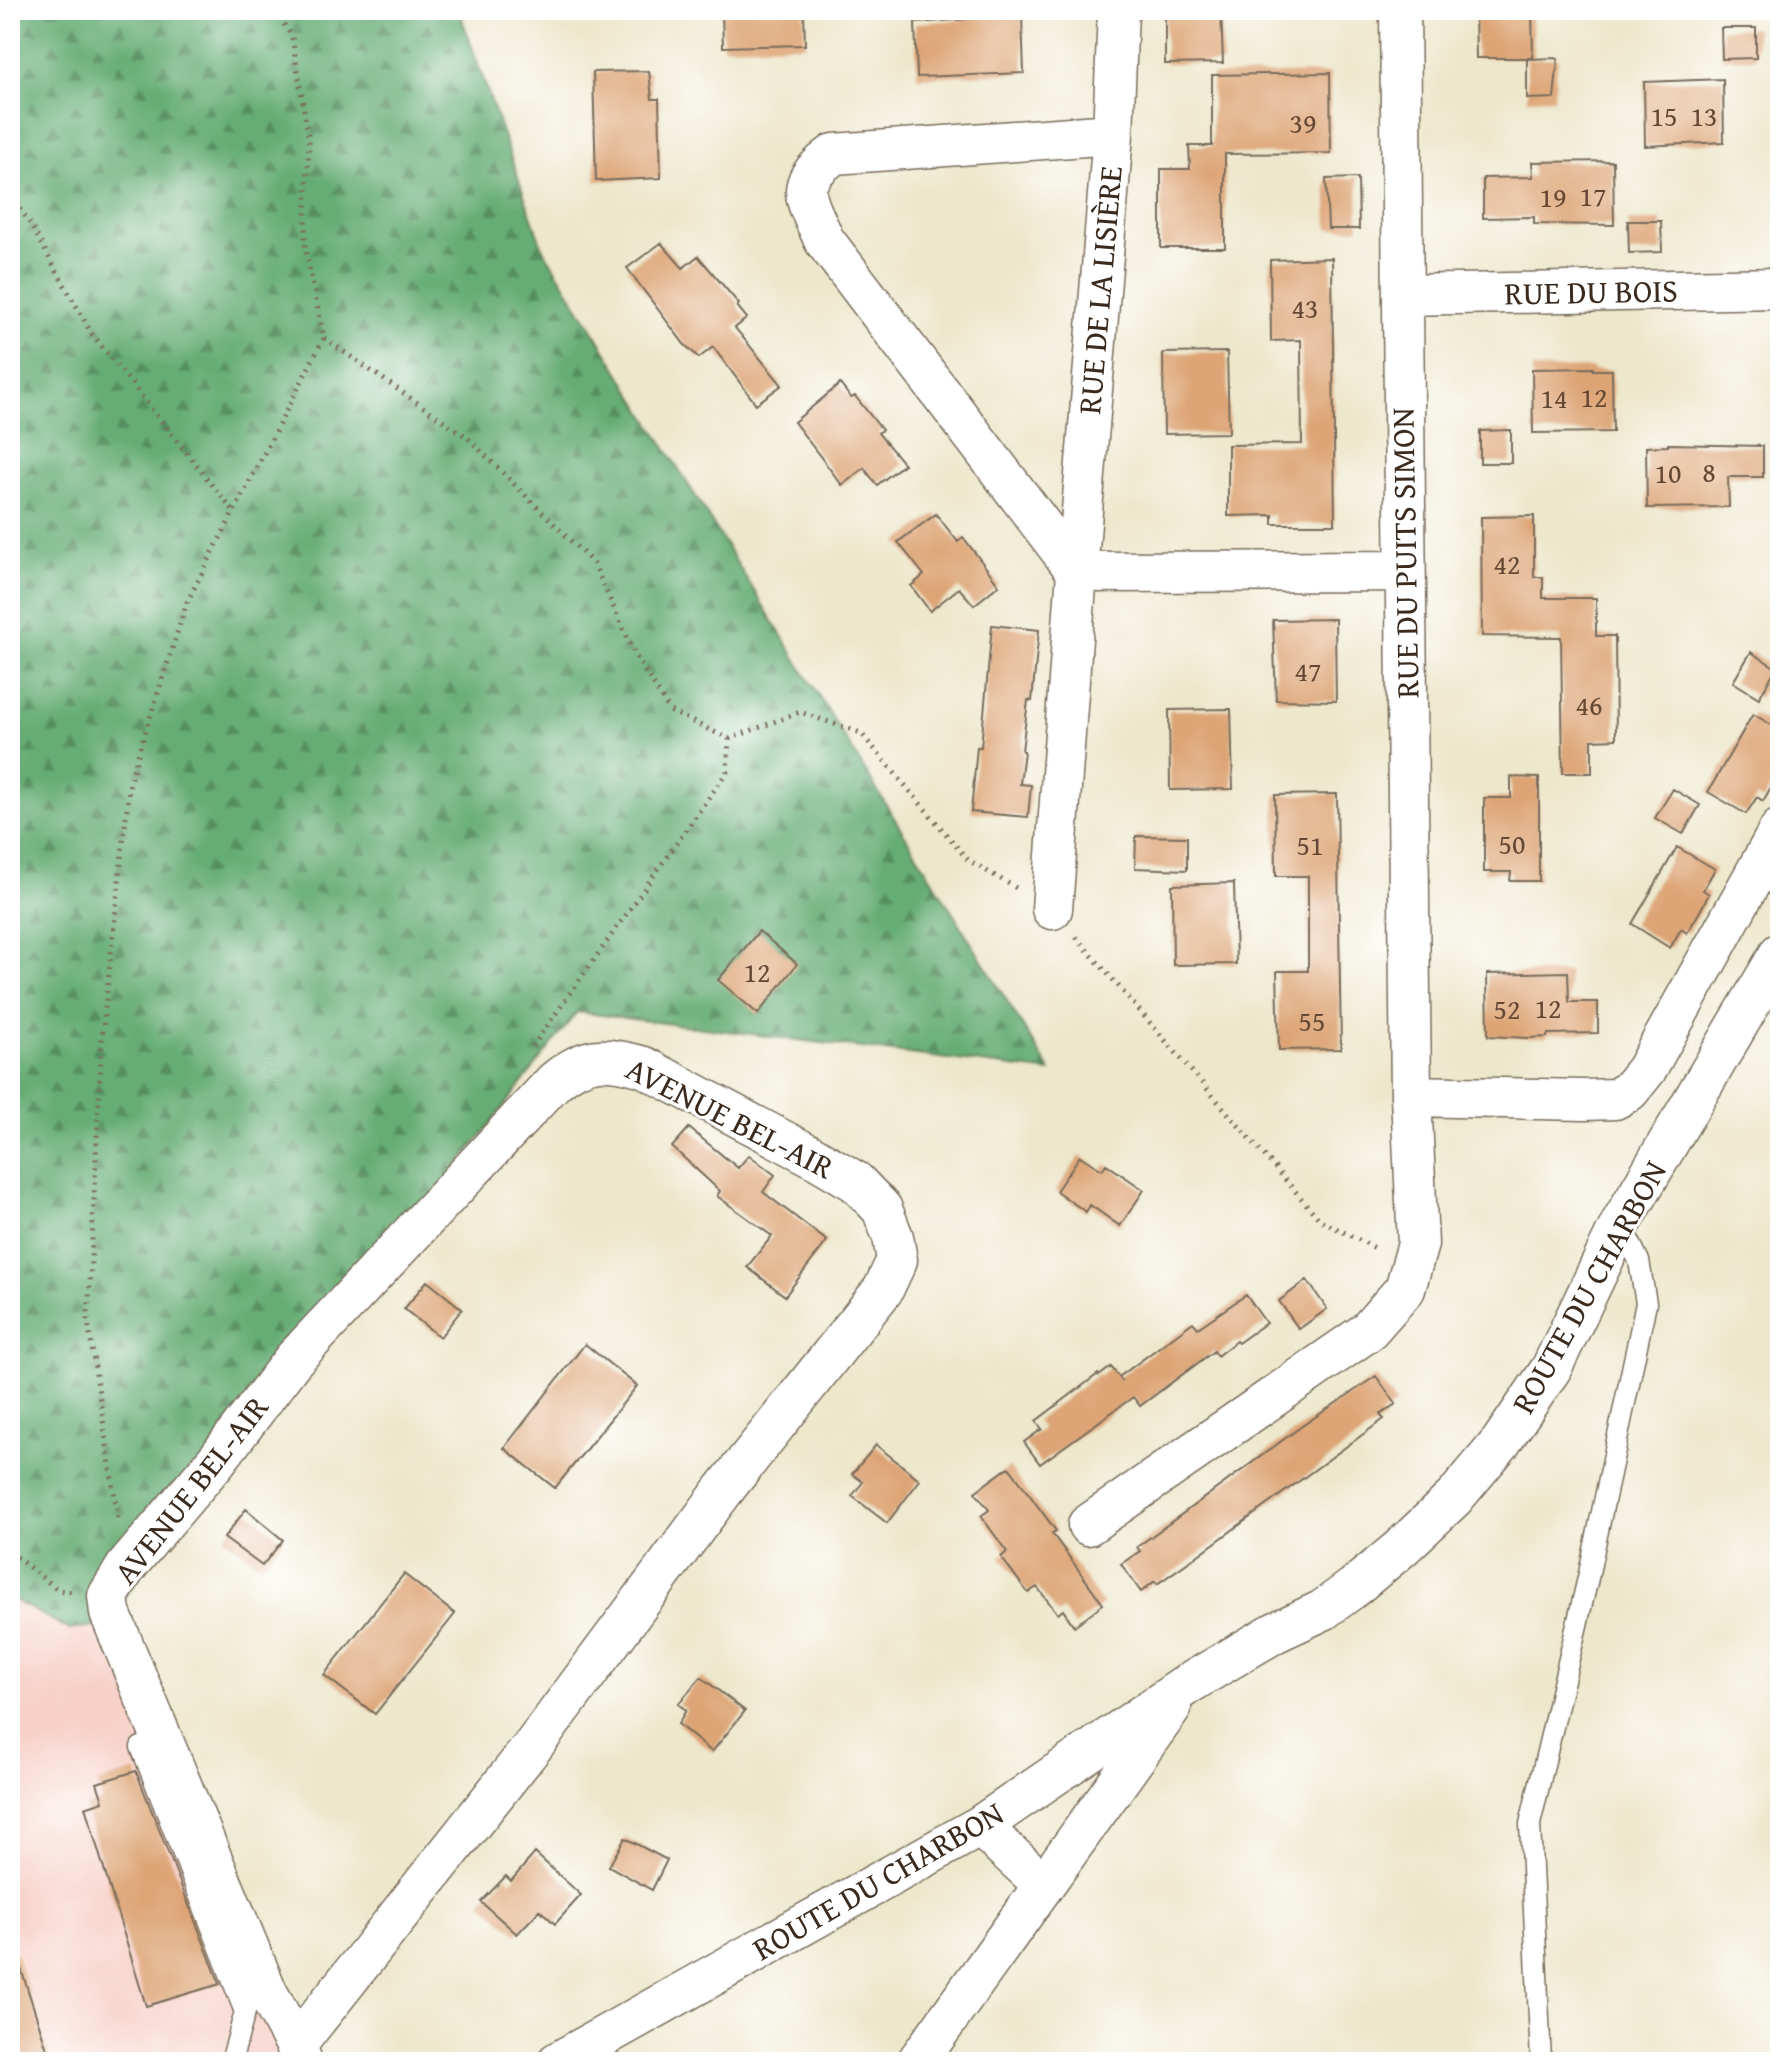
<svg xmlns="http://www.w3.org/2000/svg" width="1790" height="2072" viewBox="0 0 1790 2072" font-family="'Gentium Book Plus',serif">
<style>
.built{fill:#f7d1c8}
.forest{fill:url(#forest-firs);stroke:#506c49;stroke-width:2}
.building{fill:#dda475}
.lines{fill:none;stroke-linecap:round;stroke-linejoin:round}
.service-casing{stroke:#796c5b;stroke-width:23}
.minor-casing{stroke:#796c5b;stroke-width:43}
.path{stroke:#796c5b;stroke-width:5;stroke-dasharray:2 6;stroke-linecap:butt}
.service{stroke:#fff;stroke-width:20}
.minor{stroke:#fff;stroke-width:40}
.labels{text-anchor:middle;stroke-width:6;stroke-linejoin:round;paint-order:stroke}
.number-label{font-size:28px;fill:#644834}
.street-label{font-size:32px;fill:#3b2a1e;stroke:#fff}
</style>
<defs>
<pattern id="forest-firs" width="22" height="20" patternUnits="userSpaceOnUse" patternTransform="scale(2)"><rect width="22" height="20" fill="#66ad74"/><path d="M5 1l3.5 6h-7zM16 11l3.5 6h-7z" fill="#558d5f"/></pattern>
</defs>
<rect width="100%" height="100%" fill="#fff"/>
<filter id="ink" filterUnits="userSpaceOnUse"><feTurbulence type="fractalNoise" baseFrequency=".0125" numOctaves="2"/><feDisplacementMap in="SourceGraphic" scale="16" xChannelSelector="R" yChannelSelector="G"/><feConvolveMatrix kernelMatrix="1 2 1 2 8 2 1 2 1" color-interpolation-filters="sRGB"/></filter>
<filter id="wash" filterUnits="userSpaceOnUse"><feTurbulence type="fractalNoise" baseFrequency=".006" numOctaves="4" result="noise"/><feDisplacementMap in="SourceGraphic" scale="32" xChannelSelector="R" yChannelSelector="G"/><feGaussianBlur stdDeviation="1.8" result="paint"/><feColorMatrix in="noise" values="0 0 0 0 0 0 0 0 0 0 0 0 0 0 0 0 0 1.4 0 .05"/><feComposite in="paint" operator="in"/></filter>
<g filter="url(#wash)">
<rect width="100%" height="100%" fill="#ede7cb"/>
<!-- built -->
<path class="built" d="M 10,1598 L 70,1630 L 103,1624 L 288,2062 L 10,2062 Z"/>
<!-- forest -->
<path class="forest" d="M 10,10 L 459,10 L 543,249 L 1051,1072 L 577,1012 L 103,1624 L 70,1630 L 10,1598 Z"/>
<g id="blocks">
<!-- building -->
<path class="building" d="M 722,10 L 804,10 L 805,45 L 723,47 Z
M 1165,10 L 1221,10 L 1223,63 L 1165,64 Z
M 1475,10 L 1532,10 L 1533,58 L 1476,58 Z
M 1022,15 L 1024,73 L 917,77 L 915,23 Z
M 1721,28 L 1756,28 L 1756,58 L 1722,59 Z
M 1558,58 L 1554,98 L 1527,99 L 1527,59 Z
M 649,71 L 652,99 L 659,99 L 661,178 L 596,181 L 593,72 Z
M 1330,73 L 1331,153 L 1225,154 L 1225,248 L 1161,248 L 1161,169 L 1190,169 L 1189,146 L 1212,146 L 1212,75 Z
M 1723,79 L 1724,142 L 1645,146 L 1644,82 Z
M 1613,161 L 1614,225 L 1534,224 L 1534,217 L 1483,218 L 1483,178 L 1533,177 L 1532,162 Z
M 1358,178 L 1359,229 L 1328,229 L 1326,179 Z
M 1628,221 L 1661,221 L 1662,252 L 1629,253 Z
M 661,243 L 683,268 L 698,256 L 739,304 L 737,306 L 747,318 L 735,328 L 782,385 L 756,404 L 713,347 L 699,358 L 684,344 L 627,268 Z
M 1332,258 L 1335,524 L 1273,524 L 1273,515 L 1228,516 L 1228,445 L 1302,444 L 1301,340 L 1271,341 L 1270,260 Z
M 1227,352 L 1229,433 L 1164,434 L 1163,353 Z
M 1593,368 L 1593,370 L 1612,370 L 1613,432 L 1533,433 L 1532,369 Z
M 840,384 L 851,398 L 855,396 L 882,430 L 878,433 L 904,464 L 877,485 L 864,468 L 842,485 L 794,422 Z
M 1511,430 L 1511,463 L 1480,463 L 1480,431 Z
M 1668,444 L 1763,446 L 1763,477 L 1728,477 L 1729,507 L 1647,508 L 1646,447 L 1668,446 Z
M 936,514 L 958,542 L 963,537 L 999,585 L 974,605 L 959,588 L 930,611 L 911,586 L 924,575 L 898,542 Z
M 1534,516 L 1534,577 L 1543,577 L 1543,598 L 1596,598 L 1596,636 L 1615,636 L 1616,739 L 1592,740 L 1592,773 L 1563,773 L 1561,637 L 1482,636 L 1481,517 Z
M 1335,619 L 1336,701 L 1276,700 L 1273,620 Z
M 992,625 L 1039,630 L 1032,701 L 1028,700 L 1022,751 L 1024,751 L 1020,784 L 1031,785 L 1028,817 L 971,812 L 977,747 L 981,747 Z
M 1751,652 L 1776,668 L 1759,698 L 1733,682 Z
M 1231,709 L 1233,789 L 1170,790 L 1169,710 Z
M 1753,714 L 1780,730 L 1780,772 L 1763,801 L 1757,797 L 1746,814 L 1708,792 Z
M 1511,777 L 1539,778 L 1539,881 L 1510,881 L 1511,872 L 1484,872 L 1484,798 L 1511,798 Z
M 1673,789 L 1700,805 L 1683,834 L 1655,818 Z
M 1337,794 L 1341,1049 L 1279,1050 L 1277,971 L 1308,971 L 1308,876 L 1276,876 L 1275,795 Z
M 1136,836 L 1187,837 L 1187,870 L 1135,868 Z
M 1677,847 L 1715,869 L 1703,890 L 1709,894 L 1699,913 L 1687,933 L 1681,929 L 1670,948 L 1632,924 Z
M 1234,883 L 1236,964 L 1173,965 L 1172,885 Z
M 759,931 L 797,964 L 758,1014 L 718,980 Z
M 1568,972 L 1569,1002 L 1598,1002 L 1598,1033 L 1548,1034 L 1547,1037 L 1528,1038 L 1488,1036 L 1487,974 Z
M 689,1128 L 738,1168 L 749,1155 L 775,1175 L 763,1192 L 827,1241 L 785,1296 L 747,1267 L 772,1236 L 717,1196 L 720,1191 L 672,1147 Z
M 1080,1156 L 1102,1170 L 1106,1164 L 1144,1190 L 1120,1226 L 1090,1205 L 1086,1212 L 1056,1191 Z
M 1307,1280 L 1327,1309 L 1299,1329 L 1279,1301 Z
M 427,1281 L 462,1309 L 440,1337 L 404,1309 Z
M 1246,1295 L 1266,1323 L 1238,1343 L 1236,1341 L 1217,1356 L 1214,1351 L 1140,1406 L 1133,1397 L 1040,1464 L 1024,1442 L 1042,1429 L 1036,1421 L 1098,1374 L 1099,1376 L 1111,1367 L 1122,1381 L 1119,1377 L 1193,1322 L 1198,1328 Z
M 585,1344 L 637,1386 L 555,1488 L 504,1448 Z
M 1376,1376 L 1396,1404 L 1380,1415 L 1384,1419 L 1197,1556 L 1157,1584 L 1155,1581 L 1141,1592 L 1121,1564 L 1140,1551 L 1137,1547 L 1302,1426 Z
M 876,1445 L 920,1480 L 887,1523 L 852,1496 L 863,1482 L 852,1474 Z
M 1009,1467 L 1056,1531 L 1052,1533 L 1103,1604 L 1074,1626 L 1063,1610 L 1058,1614 L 1037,1587 L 1028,1593 L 1001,1557 L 1007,1552 L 981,1516 L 989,1510 L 975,1492 Z
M 246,1509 L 283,1540 L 262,1566 L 224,1538 Z
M 404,1574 L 455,1614 L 375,1714 L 324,1675 Z
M 701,1677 L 745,1711 L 712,1752 L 678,1724 L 686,1710 L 678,1704 Z
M 136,1771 L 220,1984 L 146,2006 L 85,1807 L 103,1801 L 97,1783 Z
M 625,1838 L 667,1860 L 652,1890 L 609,1866 Z
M 535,1853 L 581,1895 L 555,1924 L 540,1910 L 517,1934 L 481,1902 L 506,1876 L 511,1881 Z
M 16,1953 L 51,2062 L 10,2062 L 10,1954 Z"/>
</g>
</g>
<g filter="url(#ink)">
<use href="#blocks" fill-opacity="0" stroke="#796c5b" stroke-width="2"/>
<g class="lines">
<!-- service casing -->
<g class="service-casing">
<path id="service" d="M 141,1747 L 245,2012 L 231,2062
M 1541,2062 L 1530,1824 L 1588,1578 L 1646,1303 L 1639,1261 L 1621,1224"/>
</g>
<!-- minor casing -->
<g class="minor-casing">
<path id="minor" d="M 1113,134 L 1118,10
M 1403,295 L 1780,288
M 1052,909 L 1077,572 L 824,240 C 806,197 791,186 834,154 L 1113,134 L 1077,572 L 1405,571
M 1411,1096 L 1584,1100 L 1615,1099 L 1629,1091 L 1646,1070 L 1780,829
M 1088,1525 L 1367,1332 L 1405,1289 L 1418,1244 L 1411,1096 L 1400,10
M 980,1826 L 1044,1885
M 296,2045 L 533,1746 L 723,1491 L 883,1290 L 897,1260 L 893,1237 L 882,1209 L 856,1182 L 812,1156 L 644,1067 C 606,1056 586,1055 555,1081 L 293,1360 L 217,1460 L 126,1567 L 108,1596 L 110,1613 L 267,1992 L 296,2045 L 302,2062
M 558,2062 L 980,1826 L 1188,1684 L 1274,1633 L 1323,1610 L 1353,1588 L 1401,1548 L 1454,1498 L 1501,1442 L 1551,1369 L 1621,1223 L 1780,953
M 917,2062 L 1171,1708"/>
</g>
<!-- path -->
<path class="path" d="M 10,196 L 28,220 L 92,334 L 233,511
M 324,338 L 468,438 L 594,564 L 635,655 L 670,711 L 729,739 L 727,772 L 530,1050
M 729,739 L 800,712 L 861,733 L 968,860 L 1016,888
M 1076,937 L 1320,1220 L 1377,1249
M 118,1518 L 88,1322 L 102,1037 L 130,780 L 187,602 L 324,338 L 305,248 L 309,140 L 292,37 L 275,10
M 10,1552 L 58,1590 L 72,1592"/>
<!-- service -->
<use href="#service" class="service"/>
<!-- minor -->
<use href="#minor" class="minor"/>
</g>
</g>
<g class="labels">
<!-- number labels -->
<g class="number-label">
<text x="1664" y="126">15</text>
<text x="1704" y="126">13</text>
<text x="1303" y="133">39</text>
<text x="1593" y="206">17</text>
<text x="1553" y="207">19</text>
<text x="1305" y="318">43</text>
<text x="1594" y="407">12</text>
<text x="1554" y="408">14</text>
<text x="1709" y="482">8</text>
<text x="1668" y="483">10</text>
<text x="1507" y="574">42</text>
<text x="1308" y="681">47</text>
<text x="1589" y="715">46</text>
<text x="1512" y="854">50</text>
<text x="1310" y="855">51</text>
<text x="757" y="982">12</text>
<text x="1548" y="1018">12</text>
<text x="1507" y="1019">52</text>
<text x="1312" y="1031">55</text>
</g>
<!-- street labels -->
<g class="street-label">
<text transform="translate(1100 290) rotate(-85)" y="11">RUE DE LA LISIÈRE</text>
<text transform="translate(1591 292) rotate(-1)" y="11">RUE DU BOIS</text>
<text transform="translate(1405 553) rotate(-91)" y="11">RUE DU PUITS SIMON</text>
<text transform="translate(730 1118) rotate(27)" y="11">AVENUE BEL-AIR</text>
<text transform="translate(1589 1287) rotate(-61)" y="11">ROUTE DU CHARBON</text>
<text transform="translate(191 1490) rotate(-52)" y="11">AVENUE BEL-AIR</text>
<text transform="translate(878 1881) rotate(-30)" y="11">ROUTE DU CHARBON</text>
</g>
</g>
<!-- margin -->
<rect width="1790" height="2072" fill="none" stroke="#fff" stroke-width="40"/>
</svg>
